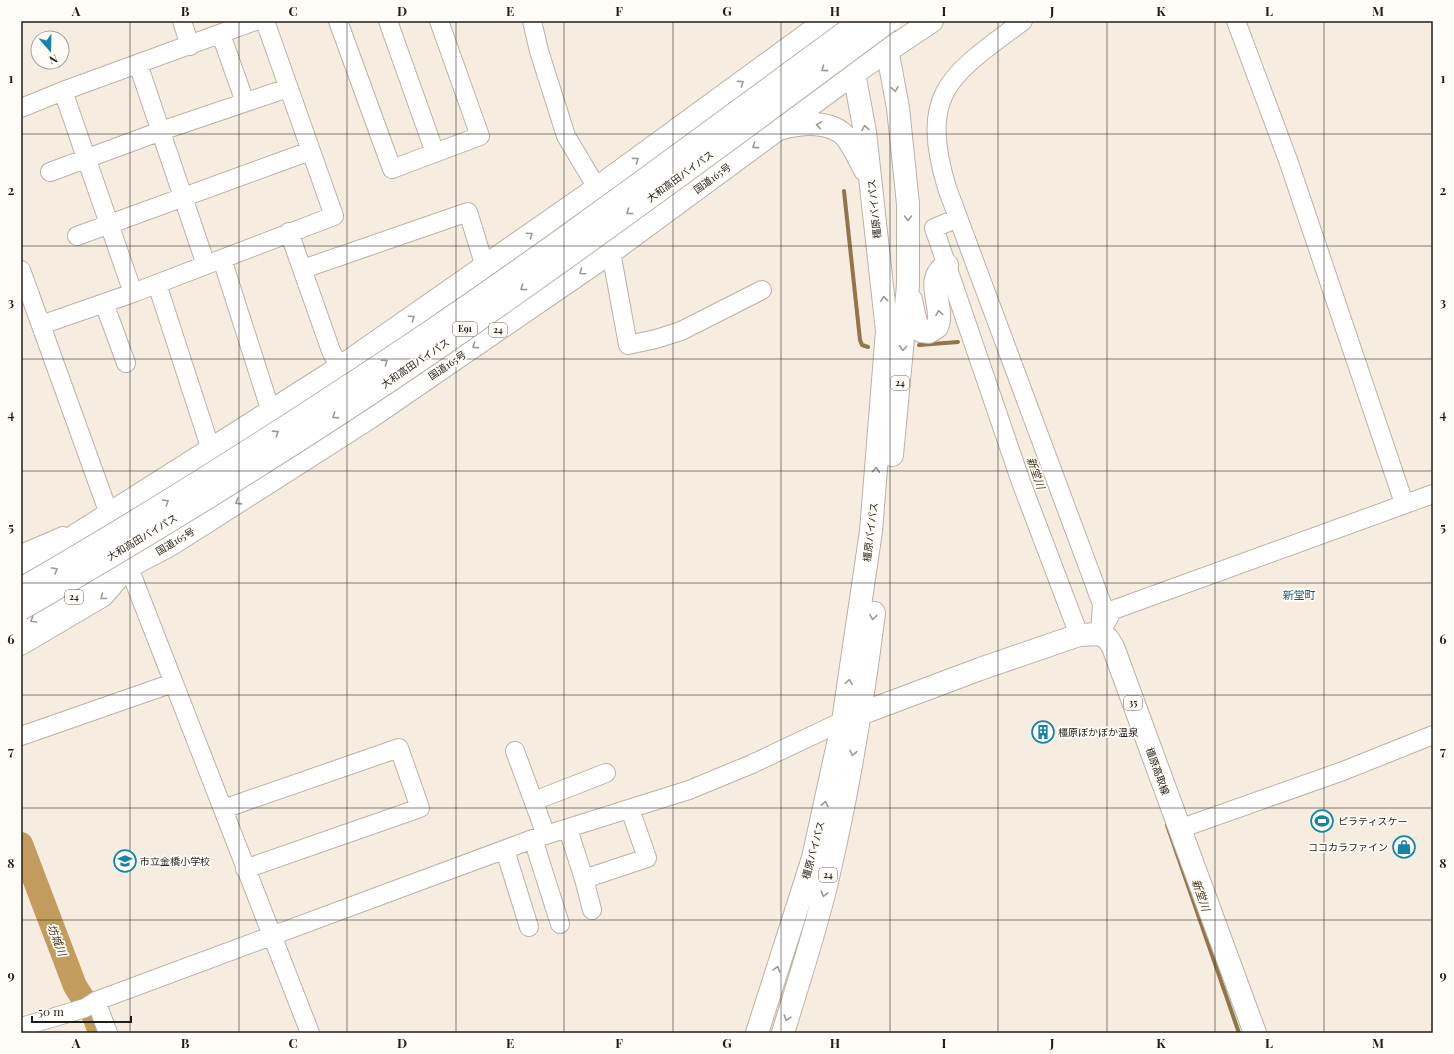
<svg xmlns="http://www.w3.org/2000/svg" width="1454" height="1054" viewBox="0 0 1454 1054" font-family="'Playfair Display','Noto Sans JP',serif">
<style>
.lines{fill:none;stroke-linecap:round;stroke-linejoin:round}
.stream{stroke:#927649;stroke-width:4}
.river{stroke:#c39c5d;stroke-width:24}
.minor-casing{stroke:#bbb2a6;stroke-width:20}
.major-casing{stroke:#bbb2a6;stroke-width:24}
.highway-casing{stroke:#bbb2a6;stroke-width:24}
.minor{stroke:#fff;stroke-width:18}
.major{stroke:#fff;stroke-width:22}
.highway{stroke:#fff;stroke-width:22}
.highway-bridge-casing{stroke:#bbb2a6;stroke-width:24;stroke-linecap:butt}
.highway-bridge{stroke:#fff;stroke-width:22}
.oneway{stroke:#9b9998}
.grid{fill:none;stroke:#201d19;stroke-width:1;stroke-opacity:0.55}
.labels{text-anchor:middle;stroke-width:3.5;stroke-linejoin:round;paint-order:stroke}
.shield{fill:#fffbf6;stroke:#63605b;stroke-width:1}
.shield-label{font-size:9px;font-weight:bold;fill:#201d19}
.street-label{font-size:10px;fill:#201d19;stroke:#fffbf6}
.poi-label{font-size:10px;fill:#201d19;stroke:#fffbf6;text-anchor:start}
.water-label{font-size:11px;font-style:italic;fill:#453417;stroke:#fffbf6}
.neighbourhood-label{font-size:11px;fill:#135c76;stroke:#fffbf6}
.neatline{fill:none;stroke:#201d19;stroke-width:1.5}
.grid-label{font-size:13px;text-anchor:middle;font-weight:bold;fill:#201d19}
</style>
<rect width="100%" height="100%" fill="#f6ede0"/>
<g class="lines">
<!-- stream -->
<path class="stream" d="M 844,191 L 860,340 L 862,345 L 868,347
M 919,345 L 958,342
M 1167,825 L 1239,1033"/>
<!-- river -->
<path class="river" d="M 21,844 L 75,986 L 94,1016 L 98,1027"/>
<!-- minor casing -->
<g class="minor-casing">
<path id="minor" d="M 182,21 L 190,46
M 338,21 L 392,169 L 480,136 L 439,21
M 388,21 L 435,153
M 532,21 L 539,51 L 566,136 L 597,188 L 601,200
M 1023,21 C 951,75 918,91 947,188 L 1102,604 L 1100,634
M 1236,21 L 1288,160 L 1404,503
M 224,43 L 245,102
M 138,64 L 206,265
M 63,91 L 133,293
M 21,108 L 63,91 L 255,21
M 50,172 L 161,131 L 288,88
M 958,218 L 934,228 L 1021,482 L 1079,635
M 289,232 L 331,351 L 346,379
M 77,236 L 310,151
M 611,252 L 628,345 L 656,339 L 681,331 L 762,290
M 222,259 L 271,412
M 303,269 L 468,212 L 485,267
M 21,270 L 113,525
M 157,284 L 211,450
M 104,303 L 126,363
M 41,325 L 133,293 L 334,216 L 265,21
M 21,554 L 63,536
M 124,555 L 310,1033
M 1102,630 L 1113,610 L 1433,494
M 21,646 L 104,597 L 127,570
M 21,736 L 173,683
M 515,751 L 546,835
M 534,801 L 606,773
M 223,809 L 399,748 L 420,808 L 245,869
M 568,829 L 584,879 L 647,858 L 630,809
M 1179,829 L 1343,771 L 1433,735
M 533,839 L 560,924
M 505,850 L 529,927
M 584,879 L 592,910
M 96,1001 L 108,1033
M 21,1027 L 85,1008 L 96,1001 L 533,839 L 689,790 L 752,764 L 843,721"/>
</g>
<!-- major casing -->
<g class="major-casing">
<path id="major" d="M 844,720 L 980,669 L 1079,635 L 1100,634 L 1108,639 L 1113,647 L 1255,1033"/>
</g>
<!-- highway casing -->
<g class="highway-casing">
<path id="highway" d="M 885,38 L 898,108 L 908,204 L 908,285 L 892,455
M 782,128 C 802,123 831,120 846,137 C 854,147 859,159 865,170
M 911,300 L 916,323 L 921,331 L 929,332 L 937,327 C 946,307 922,280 947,265
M 21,570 L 339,368 L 597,188 L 826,21
M 21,627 L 94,585 L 170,545 L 369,418 L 611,252 L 854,73 L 932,21
M 757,1033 L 813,858 L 843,721 L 871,531 L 887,331 L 865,132 L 854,73 L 842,21
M 783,1033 C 799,980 817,927 829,873 C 849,787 863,700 874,613"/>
</g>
<!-- minor -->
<use href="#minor" class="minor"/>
<!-- major -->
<use href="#major" class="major"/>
<!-- highway -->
<use href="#highway" class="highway"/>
<!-- highway-bridge casing -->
<g class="highway-bridge-casing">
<path id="highway-bridge" d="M 21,589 C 156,511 288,427 418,340 C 569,238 714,128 861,21
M 21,609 C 161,528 299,443 432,352 C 587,245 738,133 889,21"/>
</g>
<!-- highway-bridge -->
<use href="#highway-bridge" class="highway-bridge"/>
</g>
<!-- one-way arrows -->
<defs><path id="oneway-chevron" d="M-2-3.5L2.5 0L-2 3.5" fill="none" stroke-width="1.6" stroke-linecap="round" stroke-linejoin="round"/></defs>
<g class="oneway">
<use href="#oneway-chevron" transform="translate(824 69) rotate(144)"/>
<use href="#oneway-chevron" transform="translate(741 83) rotate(-36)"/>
<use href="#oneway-chevron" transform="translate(895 89) rotate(81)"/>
<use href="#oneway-chevron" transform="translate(819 125) rotate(-171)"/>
<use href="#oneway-chevron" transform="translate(865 128) rotate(-100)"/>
<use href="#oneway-chevron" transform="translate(755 146) rotate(144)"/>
<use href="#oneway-chevron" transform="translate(636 160) rotate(-36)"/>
<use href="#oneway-chevron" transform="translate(629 212) rotate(144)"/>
<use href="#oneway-chevron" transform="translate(908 218) rotate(90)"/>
<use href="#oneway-chevron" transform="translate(530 235) rotate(-35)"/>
<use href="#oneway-chevron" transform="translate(582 272) rotate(145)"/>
<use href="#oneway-chevron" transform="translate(523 288) rotate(144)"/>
<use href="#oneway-chevron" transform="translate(884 299) rotate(-96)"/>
<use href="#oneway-chevron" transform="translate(939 313) rotate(-99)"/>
<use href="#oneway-chevron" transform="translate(412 318) rotate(-35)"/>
<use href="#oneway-chevron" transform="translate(475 346) rotate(146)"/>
<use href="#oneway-chevron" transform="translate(903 348) rotate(95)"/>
<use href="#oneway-chevron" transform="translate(385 362) rotate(-34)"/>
<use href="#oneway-chevron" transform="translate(335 416) rotate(147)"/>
<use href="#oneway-chevron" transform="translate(276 433) rotate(-33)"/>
<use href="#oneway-chevron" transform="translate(876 470) rotate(-85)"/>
<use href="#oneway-chevron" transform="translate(166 502) rotate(-32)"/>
<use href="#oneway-chevron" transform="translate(238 502) rotate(148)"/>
<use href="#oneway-chevron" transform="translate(55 570) rotate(-30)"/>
<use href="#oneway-chevron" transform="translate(103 597) rotate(141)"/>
<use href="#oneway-chevron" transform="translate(873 617) rotate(97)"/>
<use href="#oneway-chevron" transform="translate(33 620) rotate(150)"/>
<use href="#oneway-chevron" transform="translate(849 682) rotate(-82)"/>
<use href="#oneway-chevron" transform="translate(853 753) rotate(100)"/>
<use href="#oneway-chevron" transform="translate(825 804) rotate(-78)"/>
<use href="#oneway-chevron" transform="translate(824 894) rotate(105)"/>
<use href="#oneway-chevron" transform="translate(777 969) rotate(-72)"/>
<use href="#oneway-chevron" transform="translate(787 1018) rotate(108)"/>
</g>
<!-- grid -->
<path class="grid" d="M 130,21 L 130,1033M 239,21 L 239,1033M 347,21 L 347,1033M 456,21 L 456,1033M 564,21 L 564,1033M 673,21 L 673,1033M 781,21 L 781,1033M 890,21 L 890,1033M 998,21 L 998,1033M 1107,21 L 1107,1033M 1215,21 L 1215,1033M 1324,21 L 1324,1033M 21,134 L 1433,134M 21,246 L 1433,246M 21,359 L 1433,359M 21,471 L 1433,471M 21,583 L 1433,583M 21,695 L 1433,695M 21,808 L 1433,808M 21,920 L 1433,920"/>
<!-- icons -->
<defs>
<g id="building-ring" transform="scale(1.15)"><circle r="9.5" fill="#fffbf6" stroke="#1384ab" stroke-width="1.5"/><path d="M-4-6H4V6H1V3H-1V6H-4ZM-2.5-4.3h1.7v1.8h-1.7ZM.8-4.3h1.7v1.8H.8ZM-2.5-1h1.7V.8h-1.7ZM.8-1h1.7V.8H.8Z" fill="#1384ab"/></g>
<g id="stadium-ring" transform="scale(1.15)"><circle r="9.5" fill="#fffbf6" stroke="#1384ab" stroke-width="1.5"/><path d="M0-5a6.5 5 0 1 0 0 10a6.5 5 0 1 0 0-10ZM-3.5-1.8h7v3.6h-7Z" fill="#1384ab"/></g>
<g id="shop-ring" transform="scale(1.15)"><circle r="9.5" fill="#fffbf6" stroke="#1384ab" stroke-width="1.5"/><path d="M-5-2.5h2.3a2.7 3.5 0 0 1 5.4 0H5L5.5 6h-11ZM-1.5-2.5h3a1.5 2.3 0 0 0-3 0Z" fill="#1384ab"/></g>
<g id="school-ring" transform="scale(1.15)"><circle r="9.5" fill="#fffbf6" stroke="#1384ab" stroke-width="1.5"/><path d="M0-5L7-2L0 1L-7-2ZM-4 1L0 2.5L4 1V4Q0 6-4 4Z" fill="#1384ab"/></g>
</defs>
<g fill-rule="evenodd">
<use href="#building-ring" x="1043" y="732"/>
<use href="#stadium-ring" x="1322" y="821"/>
<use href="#shop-ring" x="1404" y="847"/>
<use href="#school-ring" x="125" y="861"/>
</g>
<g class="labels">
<!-- shield labels -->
<g class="shield">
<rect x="453" y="322" width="24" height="14" rx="3"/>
<rect x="489" y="323" width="18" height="14" rx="3"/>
<rect x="891" y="376" width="18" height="14" rx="3"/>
<rect x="65" y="590" width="18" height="14" rx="3"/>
<rect x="1124" y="696" width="18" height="14" rx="3"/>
<rect x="819" y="868" width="18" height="14" rx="3"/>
</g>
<g class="shield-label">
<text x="465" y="332">E91</text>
<text x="498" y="333">24</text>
<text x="900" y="386">24</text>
<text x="74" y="600">24</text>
<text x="1133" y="706">35</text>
<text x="828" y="878">24</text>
</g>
<!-- street labels -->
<g class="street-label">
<text transform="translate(680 176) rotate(-36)" y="4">大和高田バイパス</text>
<text transform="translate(712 178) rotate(-36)" y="4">国道165号</text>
<text transform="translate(874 209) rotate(-96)" y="4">橿原バイパス</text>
<text transform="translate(415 363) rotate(-34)" y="4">大和高田バイパス</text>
<text transform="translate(447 365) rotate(-34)" y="4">国道165号</text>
<text transform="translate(870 532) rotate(-83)" y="4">橿原バイパス</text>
<text transform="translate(142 537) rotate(-31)" y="4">大和高田バイパス</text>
<text transform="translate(175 541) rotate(-31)" y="4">国道165号</text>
<text transform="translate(1158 771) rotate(70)" y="4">橿原高取線</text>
<text transform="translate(813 850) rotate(-75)" y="4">橿原バイパス</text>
</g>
<!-- poi labels -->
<g class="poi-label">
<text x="1058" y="736">橿原ぽかぽか温泉</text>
<text x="1338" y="825">ピラティスケー</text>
<text x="1388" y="851" text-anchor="end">ココカラファイン</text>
<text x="140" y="865">市立金橋小学校</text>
</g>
<!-- water labels -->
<g class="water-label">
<text transform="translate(1036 473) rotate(71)" y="4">新堂川</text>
<text transform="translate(1201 895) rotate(71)" y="4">新堂川</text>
<text transform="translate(57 940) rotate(69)" y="4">坊城川</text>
</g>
<!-- neighbourhood labels -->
<g class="neighbourhood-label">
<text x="1299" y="599">新堂町</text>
</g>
</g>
<!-- border -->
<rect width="1454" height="1054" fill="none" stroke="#fffbf6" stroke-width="44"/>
<!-- north arrow -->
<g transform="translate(50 50) rotate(160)"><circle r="19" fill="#fffbf6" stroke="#a6a29e"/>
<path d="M0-3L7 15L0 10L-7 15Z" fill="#1384ab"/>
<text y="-6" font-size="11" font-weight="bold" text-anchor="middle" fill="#201d19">N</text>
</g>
<!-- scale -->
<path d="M32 1016v6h99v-6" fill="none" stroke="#201d19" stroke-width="2"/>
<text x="38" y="1016" font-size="12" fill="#201d19" stroke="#fffbf6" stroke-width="3" paint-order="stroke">50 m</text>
<rect x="22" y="22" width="1410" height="1010" class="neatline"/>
<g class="grid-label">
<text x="76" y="16">A</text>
<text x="185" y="16">B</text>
<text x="293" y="16">C</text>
<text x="402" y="16">D</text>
<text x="510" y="16">E</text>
<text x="619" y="16">F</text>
<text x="727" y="16">G</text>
<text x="835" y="16">H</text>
<text x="944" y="16">I</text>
<text x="1052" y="16">J</text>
<text x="1161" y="16">K</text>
<text x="1269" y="16">L</text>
<text x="1378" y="16">M</text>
<text x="11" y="83">1</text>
<text x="1443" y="83">1</text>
<text x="11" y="195">2</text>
<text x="1443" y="195">2</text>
<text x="11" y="307">3</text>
<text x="1443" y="307">3</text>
<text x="11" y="419">4</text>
<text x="1443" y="419">4</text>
<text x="11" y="532">5</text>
<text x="1443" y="532">5</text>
<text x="11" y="644">6</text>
<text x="1443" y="644">6</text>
<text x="11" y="756">7</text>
<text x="1443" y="756">7</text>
<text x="11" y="868">8</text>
<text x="1443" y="868">8</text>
<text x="11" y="980">9</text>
<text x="1443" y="980">9</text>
<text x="76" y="1048">A</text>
<text x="185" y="1048">B</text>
<text x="293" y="1048">C</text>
<text x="402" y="1048">D</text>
<text x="510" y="1048">E</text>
<text x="619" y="1048">F</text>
<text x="727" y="1048">G</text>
<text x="835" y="1048">H</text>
<text x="944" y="1048">I</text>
<text x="1052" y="1048">J</text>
<text x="1161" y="1048">K</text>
<text x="1269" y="1048">L</text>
<text x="1378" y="1048">M</text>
</g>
</svg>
